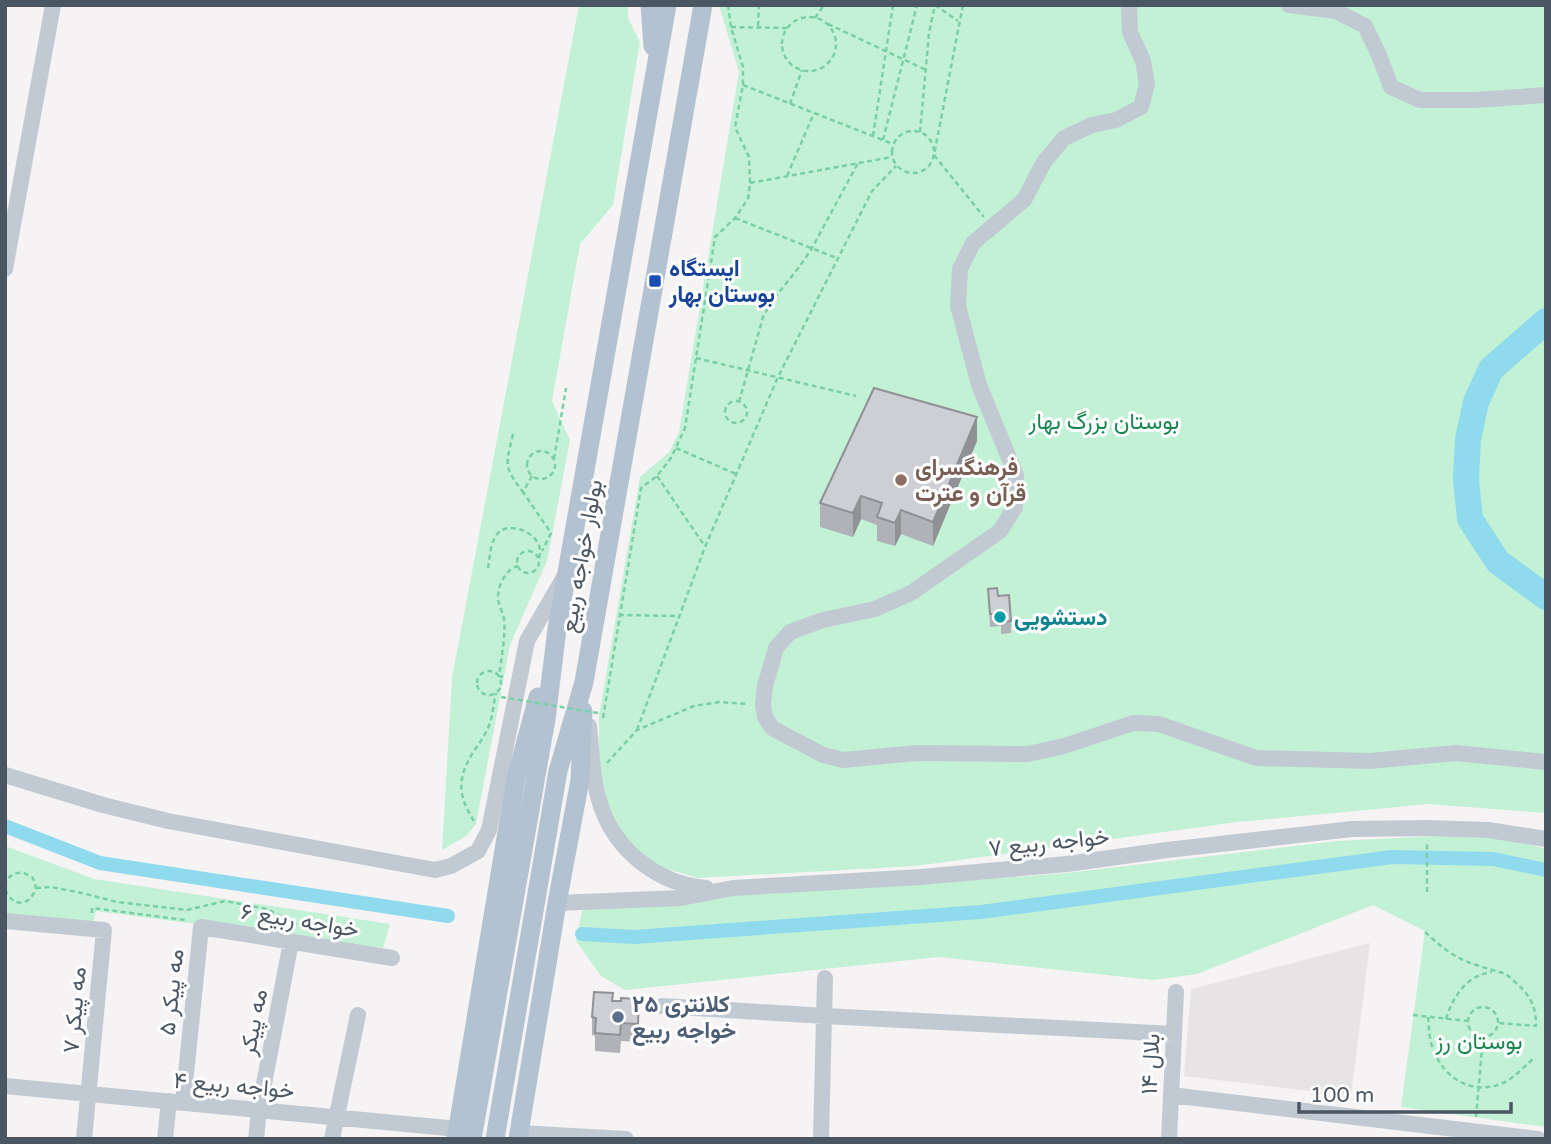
<svg xmlns="http://www.w3.org/2000/svg" width="1551" height="1144" viewBox="0 0 1551 1144" font-family="'Varela Round',Vazirmatn,sans-serif">
<style>
.education{fill:#e6e4e5}
.green{fill:#c3f1d5}
.lines{fill:none;stroke-linecap:round;stroke-linejoin:round}
.canal{stroke:#90daee;stroke-width:14}
.river{stroke:#90daee;stroke-width:26}
.path{stroke:#7ad0a6;stroke-width:2.5;stroke-dasharray:5 3.5;stroke-linecap:butt}
.minor{stroke:#c1cad2;stroke-width:16}
.major{stroke:#b3c2d1;stroke-width:19}
.path-bridge{stroke:#7ad0a6;stroke-width:2.5;stroke-dasharray:5 3.5;stroke-linecap:butt}
.wall{fill:#b0b2b7}
.shaded-wall{fill:#909195}
.building{fill:#cdcfd5;stroke:#909195;stroke-width:2}
.transit-dot{fill:#1a4fb4;stroke:#fff;stroke-width:2.5}
.education-dot{fill:#8d6e63;stroke:#fff;stroke-width:2.5}
.culture-dot{fill:#0f9aa8;stroke:#fff;stroke-width:2.5}
.service-dot{fill:#5c6f8a;stroke:#fff;stroke-width:2.5}
.labels{text-anchor:middle;stroke-width:6;stroke-linejoin:round;paint-order:stroke}
.transit-label{font-size:23px;font-weight:bold;fill:#164399;stroke:#fff;text-anchor:start}
.park-label{font-size:23px;fill:#17864f;stroke:#fff}
.education-label{font-size:23px;font-weight:bold;fill:#785e54;stroke:#fff;text-anchor:start}
.street-label{font-size:23px;fill:#4a5661;stroke:#fff}
.culture-label{font-size:23px;font-weight:bold;fill:#0d838f;stroke:#fff;text-anchor:start}
.service-label{font-size:23px;font-weight:bold;fill:#4e5e75;stroke:#fff;text-anchor:start}
</style>
<rect width="100%" height="100%" fill="#f5f3f3"/>
<!-- education -->
<path class="education" d="M 1370,943 L 1351,1096 L 1184,1076 L 1191,989 Z"/>
<!-- green -->
<path class="green" d="M 579,5 L 628,5 L 628,18 L 640,42 L 613,205 L 580,244 L 552,401 L 570,440 L 547,561 L 510,645 L 476,824 L 466,836 L 442,850 L 452,678 Z
M 719,5 L 1546,5 L 1546,813 L 1429,804 L 1237,822 L 916,866 L 698,878 L 657,866 L 626,843 L 607,800 L 599,763 L 599,716 L 640,477 L 669,452 L 679,432 L 739,72 Z
M 1438,836 L 1507,839 L 1546,849 L 1546,1127 L 1401,1107 L 1425,931 L 1373,905 L 1197,974 L 1153,980 L 939,957 L 625,990 L 601,976 L 576,941 L 582,912 L 591,899 L 896,886 L 1067,873 L 1338,841 Z
M 5,846 L 94,879 L 390,924 L 383,948 L 96,911 L 93,923 L 5,916 Z"/>
<g class="lines">
<!-- canal -->
<path class="canal" d="M 5,826 L 100,863 L 448,916
M 582,934 L 634,937 L 981,912 L 1392,857 L 1493,859 L 1546,870"/>
<!-- river -->
<path class="river" d="M 1546,321 L 1491,369 L 1476,402 L 1468,439 L 1466,479 L 1470,519 L 1498,562 L 1546,597"/>
<!-- path -->
<path class="path" d="M 935,5 L 958,21
M 963,5 L 934,155 L 984,217
M782 44a27 27 0 1 1 54 0a27 27 0 1 1-54 0Z
M 815,18 L 824,5
M 828,24 L 926,70
M 758,26 L 759,5
M 731,27 L 787,28
M 743,85 L 893,144
M 790,104 L 802,70
M892 152a21 21 0 1 1 42 0a21 21 0 1 1-42 0Z
M 920,132 L 929,33 L 935,5
M 873,136 L 893,5
M 883,140 L 917,5
M 787,176 L 814,113
M 750,183 L 892,157
M 735,218 L 839,259
M 696,358 L 856,396
M725 412a11 11 0 1 1 22 0a11 11 0 1 1-22 0Z
M 739,402 L 763,317 L 772,301 L 800,266 L 812,248 L 858,163
M 513,434 C 506,465 503,466 523,492
M 676,448 L 736,474
M527 465a14 14 0 1 1 28 0a14 14 0 1 1-28 0Z
M 554,459 L 566,388
M 532,476 L 523,492 L 551,533 L 542,551
M 657,476 L 704,545
M517 562a11 11 0 1 1 22 0a11 11 0 1 1-22 0Z
M 488,568 C 490,556 490,541 499,532 C 513,520 547,537 539,558
M 619,615 L 679,616
M477 683a12 12 0 1 1 24 0a12 12 0 1 1-24 0Z
M 503,677 L 499,676 C 501,661 506,633 504,619 C 503,612 498,605 498,597 C 498,585 506,569 518,566
M 603,718 L 641,488 L 657,476 L 671,458 L 685,428 L 715,237 L 735,218 L 748,199 L 750,183 L 749,157 L 735,127 L 743,85 L 743,67 L 731,27 L 728,5
M 637,730 L 705,547 L 778,377 L 872,191 L 896,166
M 607,763 L 637,730 L 694,706 L 719,702 L 748,704
M 474,821 C 458,796 457,779 472,754 C 477,746 483,739 487,730 C 493,719 493,705 496,693
M 5,886 C 7,876 14,872 24,873 L 33,878 L 36,888 C 30,907 11,908 5,888
M 36,888 L 51,887 L 82,893 L 117,902 L 187,910 L 225,901 L 267,909 L 304,928
M 1427,892 L 1427,843
M 92,913 L 92,908 L 185,920
M 1425,932 C 1436,942 1447,952 1461,959 C 1474,965 1489,969 1503,973 C 1508,975 1512,979 1516,983 C 1531,996 1536,1007 1536,1026 L 1499,1023
M1468 1022a15 15 0 1 1 30 0a15 15 0 1 1-30 0Z
M 1413,1015 L 1468,1021
M 1428,1017 C 1429,1027 1429,1039 1433,1049 C 1444,1079 1473,1096 1503,1083 C 1514,1078 1524,1067 1533,1059
M 1446,1019 C 1453,996 1467,975 1492,972
M 1476,1117 L 1483,1038"/>
<!-- minor -->
<path class="minor" d="M 1129,5 L 1130,32 L 1143,61 L 1147,84 L 1141,107 L 1116,120 L 1092,125 L 1064,138 L 1044,162 L 1024,200 L 973,243 L 960,269 L 958,306 L 979,385 L 1016,475 L 1015,507 L 1000,531 L 911,593 L 875,609 L 823,620 L 790,632 L 776,648 L 765,686 L 763,705 L 765,717 L 772,728 L 823,755 L 843,760 L 917,753 L 1028,754 L 1064,746 L 1133,723 L 1159,724 L 1256,758 L 1370,761 L 1456,753 L 1546,762
M 1289,5 L 1336,11 L 1365,26 L 1379,55 L 1391,87 L 1420,100 L 1475,100 L 1546,95
M 5,269 L 53,5
M 589,726 C 592,752 592,781 601,806 C 616,851 658,884 706,888
M 5,775 L 103,805 L 168,821 L 435,870 L 451,866 L 478,851 L 489,830 L 527,641 L 564,577
M 557,903 L 681,898 L 733,888 L 921,877 L 1067,864 L 1167,850 L 1352,829 L 1428,828 L 1488,830 L 1546,839
M 5,921 L 104,930 L 84,1139
M 662,1006 L 825,1016 L 1174,1034
M 5,1086 L 458,1129
M 1171,1095 L 1538,1139
M 183,1103 L 201,927 L 392,958
M 519,1133 L 626,1139
M 165,1139 L 169,1101
M 256,1139 L 259,1110 L 291,942
M 332,1139 L 358,1015
M 821,1139 L 825,978
M 1169,1139 L 1176,992"/>
<!-- major -->
<path class="major" d="M 650,5 L 653,46
M 456,1139 L 516,778 L 538,697
M 472,1139 L 546,719 L 557,629 L 667,5
M 495,1139 L 558,771 L 584,682 L 703,5
M 518,1139 L 557,903 L 580,780 L 583,711"/>
<!-- path-bridge -->
<path class="path-bridge" d="M 501,697 L 598,713"/>
</g>
<!-- wall -->
<path class="wall" d="M 977,441 L 933,546 L 901,534 L 895,546 L 877,541 L 877,525 L 861,519 L 853,537 L 820,527 L 820,503 Z
M 988,589 L 998,596 L 1011,621 L 1011,633 L 1001,634 L 1001,626 L 990,627 Z
M 613,1001 L 639,1017 L 638,1042 L 621,1041 L 620,1053 L 595,1051 L 595,1036 L 592,1035 L 592,1017 Z"/>
<!-- shaded-wall -->
<path class="shaded-wall" d="M 977,417 L 977,441 L 933,546 L 933,522 Z
M 861,496 L 861,519 L 853,537 L 853,513 Z
M 901,510 L 901,534 L 895,546 L 895,523 Z"/>
<!-- building -->
<path class="building" d="M 874,388 L 977,417 L 933,522 L 901,510 L 895,523 L 877,517 L 882,503 L 861,496 L 853,513 L 820,503 Z
M 997,588 L 998,596 L 1009,595 L 1011,621 L 1001,622 L 1001,614 L 990,614 L 988,589 Z
M 594,992 L 613,993 L 612,1001 L 621,1001 L 621,998 L 639,999 L 638,1024 L 621,1023 L 620,1035 L 595,1033 L 596,1018 L 592,1017 Z"/>
<!-- markers -->
<rect class="transit-dot" x="648" y="274" width="14" height="14" rx="3.5"/>
<circle class="education-dot" cx="901" cy="480" r="7"/>
<circle class="culture-dot" cx="1000" cy="617" r="7"/>
<circle class="service-dot" cx="618" cy="1017" r="7"/>
<g class="labels">
<!-- transit labels -->
<g class="transit-label">
<text x="669" y="276">ایستگاه<tspan x="669" dy="26">بوستان بهار</tspan></text>
</g>
<!-- park labels -->
<g class="park-label">
<text x="1104" y="429">بوستان بزرگ بهار</text>
<text x="1479" y="1049">بوستان رز</text>
</g>
<!-- education labels -->
<g class="education-label">
<text x="915" y="475">فرهنگسرای<tspan x="915" dy="26">قرآن و عترت</tspan></text>
</g>
<!-- street labels -->
<g class="street-label">
<text transform="translate(581 556) rotate(-80)" y="8">بولوار خواجه ربیع</text>
<text transform="translate(1049 842) rotate(-6)" y="8">خواجه ربیع ۷</text>
<text transform="translate(300 920) rotate(9)" y="8">خواجه ربیع ۶</text>
<text transform="translate(171 992) rotate(-84)" y="8">مه پیکر ۵</text>
<text transform="translate(74 1010) rotate(-85)" y="8">مه پیکر ۷</text>
<text transform="translate(253 1022) rotate(-79)" y="8">مه پیکر</text>
<text transform="translate(1150 1064) rotate(-87)" y="8">بلال ۱۴</text>
<text transform="translate(234 1085) rotate(5)" y="8">خواجه ربیع ۴</text>
</g>
<!-- culture labels -->
<g class="culture-label">
<text x="1014" y="625">دستشویی</text>
</g>
<!-- service labels -->
<g class="service-label">
<text x="632" y="1012">کلانتری ٢۵<tspan x="632" dy="26">خواجه ربیع</tspan></text>
</g>
</g>
<!-- border -->
<rect width="1551" height="1144" fill="none" stroke="#4a5661" stroke-width="14"/>
<!-- scale -->
<path d="M1299 1102v10h212v-10" fill="none" stroke="#4a5661" stroke-width="3.5"/>
<text x="1310" y="1102" font-size="21" fill="#4a5661" stroke="#ffffff" stroke-width="5" paint-order="stroke">100 m</text>
</svg>
